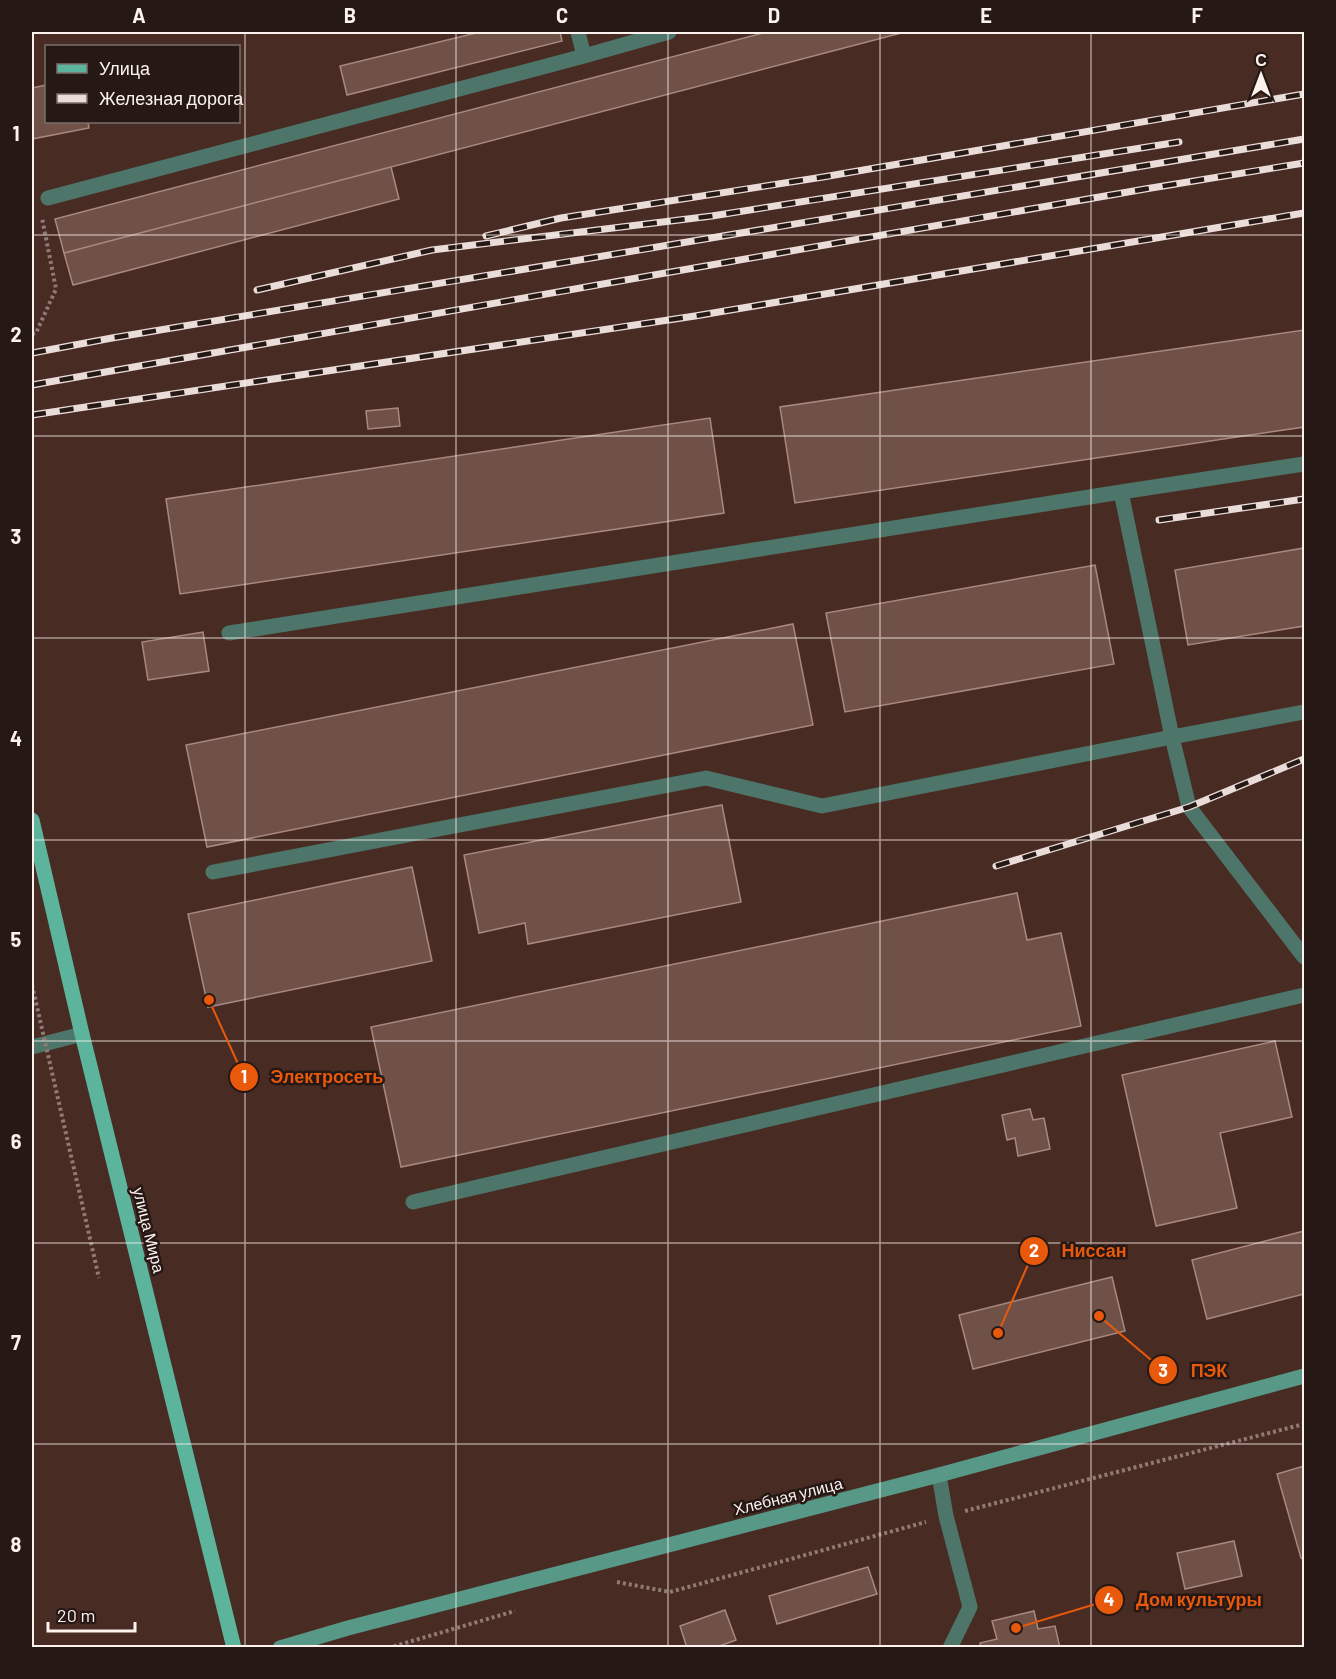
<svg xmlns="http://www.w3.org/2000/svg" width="1336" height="1679" viewBox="0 0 1336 1679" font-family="Barlow,sans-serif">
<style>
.building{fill:#6f5148;stroke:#a9887f;stroke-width:1.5}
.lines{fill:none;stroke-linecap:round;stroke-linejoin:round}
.path{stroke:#907b74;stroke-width:4;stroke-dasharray:3 3;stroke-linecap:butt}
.lane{stroke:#4d7569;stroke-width:15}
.street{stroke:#4d7569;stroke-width:15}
.secondary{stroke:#579986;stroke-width:15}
.primary{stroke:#5db49c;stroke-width:15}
.rail-casing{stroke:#eaddd9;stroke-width:7}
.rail{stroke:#251815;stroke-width:4.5;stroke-dasharray:14;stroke-linecap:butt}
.path-bridge{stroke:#907b74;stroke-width:4;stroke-dasharray:3 3;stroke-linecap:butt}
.grid{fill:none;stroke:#fdf2ee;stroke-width:1.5;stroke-opacity:0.55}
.labels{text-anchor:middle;stroke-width:5;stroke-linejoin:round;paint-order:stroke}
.street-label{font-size:16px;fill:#fdf2ee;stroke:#251815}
.leader{fill:none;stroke:#e8590c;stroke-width:2}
.callout-dot{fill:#e8590c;stroke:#251815;stroke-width:2}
.mark-label{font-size:18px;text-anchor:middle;font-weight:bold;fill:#fff}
.callout-label{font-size:18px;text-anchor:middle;font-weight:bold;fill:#e8590c;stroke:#251815;stroke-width:5;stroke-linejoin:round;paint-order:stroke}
.neatline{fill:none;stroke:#fdf2ee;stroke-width:2}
.grid-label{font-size:20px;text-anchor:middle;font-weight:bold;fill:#fdf2ee}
</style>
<rect width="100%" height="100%" fill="#482c24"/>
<!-- building -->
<path class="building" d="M 480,32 L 560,32 L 562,41 L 347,95 L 340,66 Z
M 767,32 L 905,32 L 64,253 L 55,219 Z
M 46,85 L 46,122 L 88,122 L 89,128 L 32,139 L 32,88 Z
M 391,167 L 399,199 L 73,285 L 64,253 Z
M 1304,330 L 1304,427 L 795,503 L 780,407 Z
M 398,408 L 400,426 L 368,429 L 366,411 Z
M 710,418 L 724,513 L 180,594 L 166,499 Z
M 1304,548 L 1304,626 L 1188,645 L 1175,570 Z
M 1095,565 L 1114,664 L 845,712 L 826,613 Z
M 793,624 L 813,725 L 207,847 L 186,745 Z
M 203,632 L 209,671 L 148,680 L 142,642 Z
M 722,805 L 741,902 L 528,944 L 525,923 L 479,933 L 464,855 Z
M 412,867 L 432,961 L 208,1007 L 188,914 Z
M 1017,893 L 1027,940 L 1061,933 L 1081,1026 L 401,1167 L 371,1027 Z
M 1275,1041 L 1292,1117 L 1220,1133 L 1237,1208 L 1156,1226 L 1122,1075 Z
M 1030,1109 L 1033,1120 L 1044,1118 L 1050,1149 L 1018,1156 L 1015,1138 L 1007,1140 L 1002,1115 Z
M 1304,1231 L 1304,1294 L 1207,1319 L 1192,1260 Z
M 1112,1277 L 1125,1331 L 973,1369 L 959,1315 Z
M 1304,1466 L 1304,1560 L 1301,1558 L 1277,1474 Z
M 1234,1541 L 1242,1576 L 1185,1589 L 1177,1553 Z
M 868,1567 L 877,1594 L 777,1624 L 769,1596 Z
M 725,1610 L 736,1640 L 714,1648 L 687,1648 L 680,1626 Z
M 1034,1611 L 1038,1629 L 1055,1626 L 1060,1648 L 981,1648 L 980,1643 L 997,1639 L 992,1621 Z"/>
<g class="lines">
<!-- path -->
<path class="path" d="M 32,334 L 36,333 L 56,289 L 42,218
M 965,1511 L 1304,1424
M 617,1582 L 670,1592 L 926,1522
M 388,1648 L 515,1611"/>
<!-- lane -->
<path class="lane" d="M 578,32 L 584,56
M 48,198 L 584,56 L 669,32
M 1121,492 L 1304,464
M 229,633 L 1121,492 L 1172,737 L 1304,712
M 213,872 L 706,778 L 822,806 L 1172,737 L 1189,807 L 1304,957
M 413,1202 L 1304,995
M 939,1475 L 946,1516 L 970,1607 L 950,1648"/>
<!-- street -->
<path class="street" d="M 32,1047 L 82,1034"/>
<!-- secondary -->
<path class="secondary" d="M 280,1648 L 348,1628 L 939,1475 L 1304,1376"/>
<!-- primary -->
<path class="primary" d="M 32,820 L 82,1034 L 234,1648"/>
<!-- rail casing -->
<g class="rail-casing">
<path id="rail" d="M 486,236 L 561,218 L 823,177 L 1304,94
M 257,290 L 432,250 L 712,216 L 1179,142
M 32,353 L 112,338 L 1304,139
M 32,385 L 654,275 L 1145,189 L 1304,163
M 32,415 L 695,316 L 1304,213
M 1159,520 L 1304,499
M 996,866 L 1189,807 L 1304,759"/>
</g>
<!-- rail -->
<use href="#rail" class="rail"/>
<!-- path-bridge -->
<path class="path-bridge" d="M 32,985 L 99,1278"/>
</g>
<!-- grid -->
<path class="grid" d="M 245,32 L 245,1648M 456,32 L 456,1648M 668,32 L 668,1648M 880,32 L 880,1648M 1091,32 L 1091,1648M 32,235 L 1304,235M 32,436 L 1304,436M 32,638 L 1304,638M 32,840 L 1304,840M 32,1041 L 1304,1041M 32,1243 L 1304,1243M 32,1444 L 1304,1444"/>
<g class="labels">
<!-- street labels -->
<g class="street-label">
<text transform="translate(149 1230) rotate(76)" y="6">улица Мира</text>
<text transform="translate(788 1496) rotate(-14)" y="6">Хлебная улица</text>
</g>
</g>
<!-- callouts -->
<path class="leader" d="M209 1000L244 1077M998 1333L1034 1251M1099 1316L1163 1370M1016 1628L1109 1600"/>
<g class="callout-dot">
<circle cx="209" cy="1000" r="6"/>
<circle cx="998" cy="1333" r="6"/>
<circle cx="1099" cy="1316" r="6"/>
<circle cx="1016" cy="1628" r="6"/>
<circle cx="244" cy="1077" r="15"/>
<circle cx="1034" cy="1251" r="15"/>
<circle cx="1163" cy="1370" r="15"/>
<circle cx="1109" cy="1600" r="15"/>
</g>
<g class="mark-label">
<text x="244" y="1083">1</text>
<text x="1034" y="1257">2</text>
<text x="1163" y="1377">3</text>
<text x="1109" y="1606">4</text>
</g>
<g class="callout-label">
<text x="327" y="1083">Электросеть</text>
<text x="1094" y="1257">Ниссан</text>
<text x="1209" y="1377">ПЭК</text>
<text x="1199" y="1606">Дом культуры</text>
</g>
<!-- border -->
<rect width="1336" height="1679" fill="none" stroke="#251815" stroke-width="66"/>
<!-- legend -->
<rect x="45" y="45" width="195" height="78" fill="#251815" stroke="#7b6f6c" stroke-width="1.5"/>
<rect x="57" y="64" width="30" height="9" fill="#5db49c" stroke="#7b6f6c" stroke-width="1.5"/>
<text x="99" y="75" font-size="18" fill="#fdf2ee">Улица</text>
<rect x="57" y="94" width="30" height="9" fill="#eaddd9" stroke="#7b6f6c" stroke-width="1.5"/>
<text x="99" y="105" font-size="18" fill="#fdf2ee">Железная дорога</text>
<!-- north arrow -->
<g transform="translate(1261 75)" stroke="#251815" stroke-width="4.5" paint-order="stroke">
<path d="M0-4.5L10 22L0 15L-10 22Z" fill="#fdf2ee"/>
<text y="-9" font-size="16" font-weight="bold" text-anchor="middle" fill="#fdf2ee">С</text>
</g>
<!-- scale -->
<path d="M48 1622v9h87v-9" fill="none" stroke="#fdf2ee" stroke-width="3"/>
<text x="57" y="1622" font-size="18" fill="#fdf2ee" stroke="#251815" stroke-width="4.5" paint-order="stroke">20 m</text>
<rect x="33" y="33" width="1270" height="1613" class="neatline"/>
<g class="grid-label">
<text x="139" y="23">A</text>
<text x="350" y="23">B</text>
<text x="562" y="23">C</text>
<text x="774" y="23">D</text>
<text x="986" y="23">E</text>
<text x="1197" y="23">F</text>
<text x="16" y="141">1</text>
<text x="16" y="342">2</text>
<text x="16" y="544">3</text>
<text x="16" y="746">4</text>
<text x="16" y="947">5</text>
<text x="16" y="1149">6</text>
<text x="16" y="1350">7</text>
<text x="16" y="1552">8</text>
</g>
</svg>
